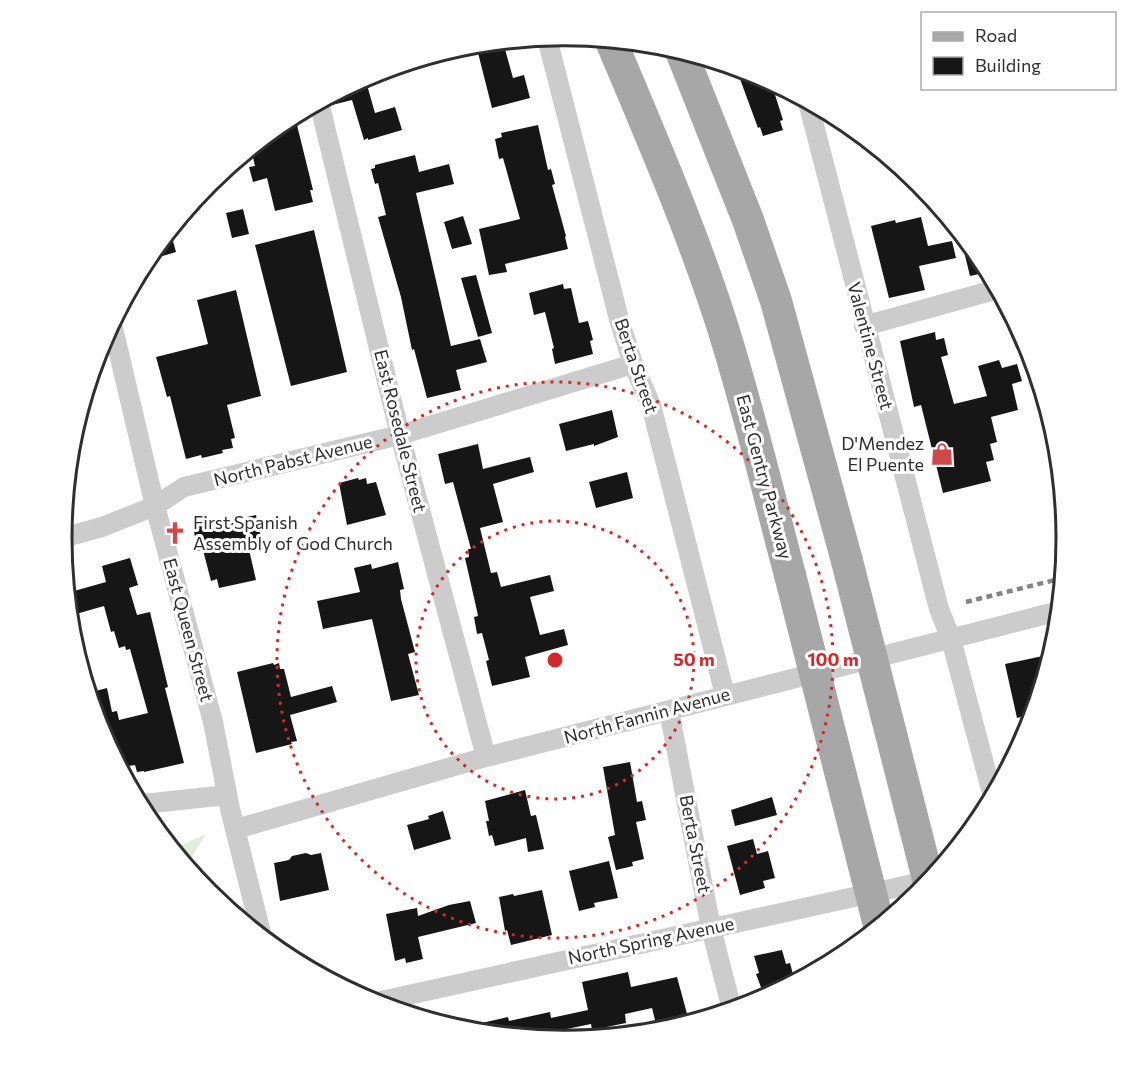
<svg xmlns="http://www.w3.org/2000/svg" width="1128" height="1077" viewBox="0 0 1128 1077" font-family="Commissioner,sans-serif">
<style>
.green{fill:#e5ebdf}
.building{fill:#161616}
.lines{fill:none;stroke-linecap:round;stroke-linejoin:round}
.street{stroke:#ccc;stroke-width:20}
.primary{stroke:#a7a7a7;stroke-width:32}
.rail{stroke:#848484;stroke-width:4.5;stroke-dasharray:6 4.5;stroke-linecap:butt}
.primary-bridge{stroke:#a7a7a7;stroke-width:32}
.ring{fill:none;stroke:#d62828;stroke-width:3;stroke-dasharray:3 6}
.labels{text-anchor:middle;stroke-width:6;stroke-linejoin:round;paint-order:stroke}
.street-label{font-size:18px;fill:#2f2f2f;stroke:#fff}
.poi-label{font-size:18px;fill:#2f2f2f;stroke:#fff;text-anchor:end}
.rim{fill:none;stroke:#2f2f2f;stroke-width:3}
.centre{fill:#d62828;stroke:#fff;stroke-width:3}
.ring-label{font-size:18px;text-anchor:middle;font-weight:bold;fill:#d62828;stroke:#fff;stroke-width:6;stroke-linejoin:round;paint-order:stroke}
</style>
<rect width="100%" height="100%" fill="#fff"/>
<!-- green -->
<path class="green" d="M 206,834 L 186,866 L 172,849 Z"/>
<!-- building -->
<path class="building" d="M 503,42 L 513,78 L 524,75 L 530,98 L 492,108 L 476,45 Z
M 736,68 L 757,74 L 771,82 L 783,120 L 780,121 L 783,130 L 763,136 L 760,127 L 758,128 Z
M 365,78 L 375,113 L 395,107 L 402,130 L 368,140 L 368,138 L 364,140 L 352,100 L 332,105 L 329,97 Z
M 297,125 L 313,190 L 310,190 L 313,202 L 275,211 L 267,178 L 253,182 L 249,167 L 255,166 L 251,149 L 271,132 Z
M 538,125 L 548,170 L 551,169 L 555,184 L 552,185 L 566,236 L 565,237 L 568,249 L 505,264 L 507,272 L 489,275 L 479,229 L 520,219 L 503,158 L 499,159 L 495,139 L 502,137 L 501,133 Z
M 415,155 L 419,172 L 449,164 L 454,184 L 416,193 L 451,346 L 480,339 L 487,362 L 456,370 L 461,390 L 427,398 L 414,349 L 412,350 L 401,297 L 378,217 L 386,215 L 378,183 L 375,184 L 371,169 L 375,168 L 375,165 Z
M 243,209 L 249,234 L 232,238 L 226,213 Z
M 463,216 L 472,244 L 452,249 L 444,222 Z
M 921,217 L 928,246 L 952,241 L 956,258 L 919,266 L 925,290 L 889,298 L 871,226 L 895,220 L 896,223 Z
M 170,230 L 176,252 L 146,261 L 146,259 Z
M 314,230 L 347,372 L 291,386 L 255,245 Z
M 959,231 L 982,260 L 988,272 L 970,276 Z
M 476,275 L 492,333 L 478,337 L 461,278 Z
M 563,284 L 564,289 L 571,288 L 579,323 L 588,321 L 593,340 L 590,341 L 593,354 L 555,364 L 552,349 L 554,348 L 545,312 L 534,315 L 529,293 Z
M 236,290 L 261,396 L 227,405 L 235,438 L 231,439 L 233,448 L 222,450 L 223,453 L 202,458 L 201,455 L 186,459 L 170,396 L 167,397 L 156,357 L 208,344 L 197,300 Z
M 935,332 L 936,340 L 944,338 L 948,355 L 941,357 L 954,404 L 987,396 L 978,366 L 999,360 L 1002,368 L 1017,364 L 1022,381 L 1012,384 L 1018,410 L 991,417 L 997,442 L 990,444 L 994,460 L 986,462 L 991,481 L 943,493 L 921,405 L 914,407 L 900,341 Z
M 612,410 L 618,437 L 594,446 L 594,444 L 566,451 L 559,424 Z
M 478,444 L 483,469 L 530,457 L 534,472 L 493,484 L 503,522 L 480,528 L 491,573 L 497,572 L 501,587 L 550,575 L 554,591 L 530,597 L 540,635 L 564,629 L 568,645 L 525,657 L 530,677 L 492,686 L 486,661 L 489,660 L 482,633 L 477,634 L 474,617 L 478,616 L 477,611 L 465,558 L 469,557 L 468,549 L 471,549 L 453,482 L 445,484 L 438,454 Z
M 627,472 L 633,498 L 596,508 L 589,482 Z
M 358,478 L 359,480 L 366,478 L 367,484 L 376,482 L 386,515 L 347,525 L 339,483 Z
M 256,515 L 261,538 L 247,541 L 256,580 L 219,588 L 217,579 L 211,581 L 203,550 L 198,551 L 193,527 L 223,520 L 224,522 Z
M 130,558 L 138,585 L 129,588 L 137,615 L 150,612 L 168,687 L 165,688 L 184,763 L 144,772 L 144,771 L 137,772 L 135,765 L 122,767 L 117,747 L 113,748 L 111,740 L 105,741 L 100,730 L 88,693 L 107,688 L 112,712 L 117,711 L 119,720 L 148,713 L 130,649 L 126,650 L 125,646 L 119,648 L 114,631 L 111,632 L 104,606 L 69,616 L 67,593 L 106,582 L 102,566 Z
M 398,562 L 404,589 L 400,590 L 401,599 L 415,652 L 408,654 L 419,695 L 391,701 L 372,619 L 323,629 L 317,601 L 360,592 L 354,568 L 371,564 L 372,569 Z
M 1052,654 L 1033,714 L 1017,718 L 1005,664 Z
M 273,663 L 274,665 L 279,663 L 280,669 L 284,669 L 291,697 L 332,686 L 337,702 L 290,715 L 297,741 L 291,742 L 292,744 L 256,753 L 237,672 Z
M 630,762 L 637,802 L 642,801 L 646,820 L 636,822 L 644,859 L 632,862 L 633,866 L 616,870 L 608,837 L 615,835 L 603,767 Z
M 525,790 L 531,816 L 536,815 L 544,849 L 528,852 L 526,838 L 495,846 L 492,835 L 489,836 L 486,821 L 489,821 L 485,801 Z
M 772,797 L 777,815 L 735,826 L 731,810 Z
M 443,811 L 451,839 L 414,850 L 407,825 L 429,819 L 428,816 Z
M 753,839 L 757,854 L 768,851 L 775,878 L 763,881 L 765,888 L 740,895 L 727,846 Z
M 306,853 L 311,855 L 321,853 L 329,890 L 280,901 L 274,863 L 289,860 L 292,856 Z
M 609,861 L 618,898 L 594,903 L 595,907 L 579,911 L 569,871 Z
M 542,890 L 552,935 L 511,945 L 507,930 L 505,931 L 499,897 L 513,894 L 514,896 Z
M 470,901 L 476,923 L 418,937 L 423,959 L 406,963 L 405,958 L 395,961 L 386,914 L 417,908 L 418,916 L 449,905 Z
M 782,950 L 786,964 L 790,963 L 795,982 L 765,998 L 756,974 L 759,973 L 754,956 Z
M 628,972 L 631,987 L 677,977 L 689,1021 L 657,1028 L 652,1008 L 625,1014 L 626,1023 L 592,1030 L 591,1024 L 562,1030 L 564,1041 L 460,1030 L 460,1028 L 508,1017 L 509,1021 L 550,1012 L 551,1018 L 588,1010 L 582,982 Z"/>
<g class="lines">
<!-- street -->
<path class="street" d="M 547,38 L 619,319 L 633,364 L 651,405 L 725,695
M 319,102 L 400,435 L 486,757
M 808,102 L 939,609 L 951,639 L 993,797
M 112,324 L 155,506 L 213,722 L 230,809 L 262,937
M 864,326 L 998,289
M 62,538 L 102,527 L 155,506 L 184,487 L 400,435 L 633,364
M 669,711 L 711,928 L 732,1010
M 138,802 L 143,804 L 227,795
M 236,829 L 486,757 L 1059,611
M 372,1003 L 931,880"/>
<!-- primary -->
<path class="primary" d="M 611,41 C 650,134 691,228 722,325 C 748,407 768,492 790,575
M 681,51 L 748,220 L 776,301 L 847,561"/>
<!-- rail -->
<path class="rail" d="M 966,602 L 1063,578"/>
<!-- primary-bridge -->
<path class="primary-bridge" d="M 847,561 L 929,883
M 790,575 L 879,925"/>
</g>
<!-- distance rings -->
<g class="ring">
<circle cx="555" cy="660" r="139"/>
<circle cx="555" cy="660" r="278"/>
</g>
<!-- icons -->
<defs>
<g id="shop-bare" transform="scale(1.8)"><path d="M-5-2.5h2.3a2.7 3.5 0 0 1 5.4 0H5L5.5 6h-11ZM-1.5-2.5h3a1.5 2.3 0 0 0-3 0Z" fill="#cf484a" stroke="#fff" stroke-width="2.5" paint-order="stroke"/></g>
<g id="church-bare" transform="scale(1.8)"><path d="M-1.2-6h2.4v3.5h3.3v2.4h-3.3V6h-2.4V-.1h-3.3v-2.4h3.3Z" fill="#cf484a" stroke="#fff" stroke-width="2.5" paint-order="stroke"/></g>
</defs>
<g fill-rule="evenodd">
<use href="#shop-bare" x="942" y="454"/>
<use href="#church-bare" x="175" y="533"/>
</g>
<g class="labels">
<!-- street labels -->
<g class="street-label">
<text transform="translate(870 346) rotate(75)" y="6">Valentine Street</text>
<text transform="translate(636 366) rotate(71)" y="6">Berta Street</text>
<text transform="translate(400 431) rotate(76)" y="6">East Rosedale Street</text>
<text transform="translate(293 461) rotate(-14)" y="6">North Pabst Avenue</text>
<text transform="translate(764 477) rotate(75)" y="6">East Gentry Parkway</text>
<text transform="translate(188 630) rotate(75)" y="6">East Queen Street</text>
<text transform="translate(647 716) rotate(-15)" y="6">North Fannin Avenue</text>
<text transform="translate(695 844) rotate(79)" y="6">Berta Street</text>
<text transform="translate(651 941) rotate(-12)" y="6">North Spring Avenue</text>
</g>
<!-- poi labels -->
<g class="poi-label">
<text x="924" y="450">D'Mendez<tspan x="924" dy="21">El Puente</tspan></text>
<text x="193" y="529" text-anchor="start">First Spanish<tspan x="193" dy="21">Assembly of God Church</tspan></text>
</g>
</g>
<!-- crop -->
<path d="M0 0H1128V1077H0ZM72 538a492 492 0 1 1 984 0a492 492 0 1 1-984 0Z" fill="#fff" fill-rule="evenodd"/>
<path class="rim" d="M72 538a492 492 0 1 1 984 0a492 492 0 1 1-984 0Z"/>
<circle cx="555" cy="660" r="9" class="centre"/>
<g class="ring-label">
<text x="694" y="666">50 m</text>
<text x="833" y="666">100 m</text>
</g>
<!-- legend -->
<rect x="921" y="12" width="195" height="78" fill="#ffffff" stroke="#acacac" stroke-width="1.5"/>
<rect x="933" y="32" width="30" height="9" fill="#a7a7a7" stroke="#acacac" stroke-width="1.5"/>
<text x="975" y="42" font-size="18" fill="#2f2f2f">Road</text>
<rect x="933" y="57" width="30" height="18" fill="#161616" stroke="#acacac" stroke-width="1.5"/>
<text x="975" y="72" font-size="18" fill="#2f2f2f">Building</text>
</svg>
